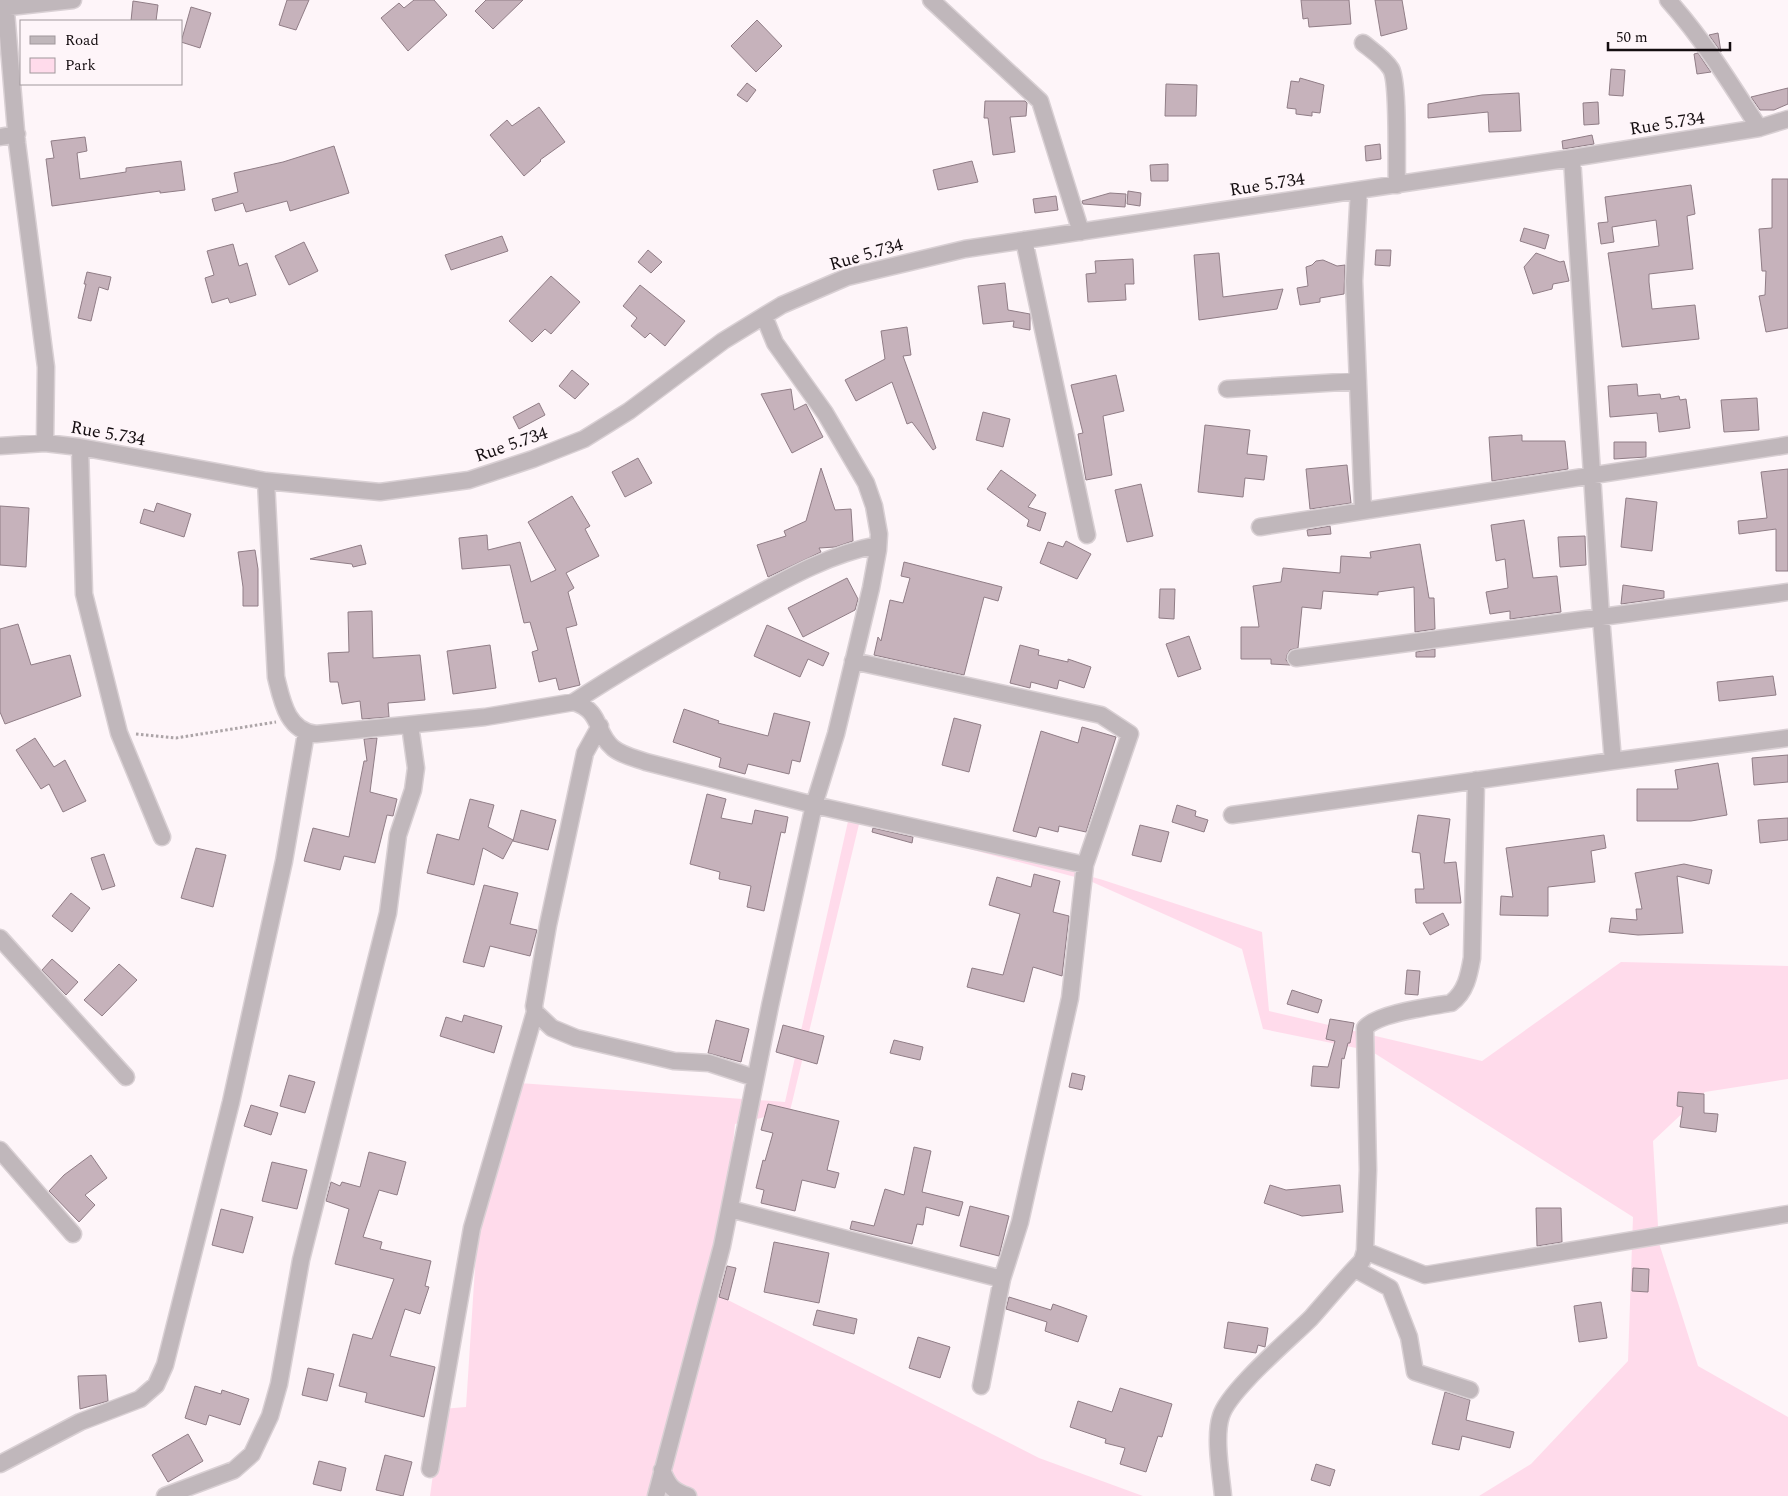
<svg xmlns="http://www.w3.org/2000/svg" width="1788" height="1496" viewBox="0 0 1788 1496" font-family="Spectral,serif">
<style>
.green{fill:#ffdbeb}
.building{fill:#c6b2bb;stroke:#907d86}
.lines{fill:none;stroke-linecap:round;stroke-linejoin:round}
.minor-casing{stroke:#d9d0d4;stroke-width:19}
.path{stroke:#aca4a7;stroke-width:3;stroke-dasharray:2.5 2.5;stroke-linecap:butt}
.minor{stroke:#c0b7bb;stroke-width:16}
.labels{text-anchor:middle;stroke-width:5;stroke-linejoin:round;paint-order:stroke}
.street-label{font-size:18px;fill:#140d10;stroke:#fef5f9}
</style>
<rect width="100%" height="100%" fill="#fef5f9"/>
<!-- green -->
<path class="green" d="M 851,808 L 1103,880 L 1262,932 L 1269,1011 L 1482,1061 L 1621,962 L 1788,966 L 1788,1079 L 1705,1092 L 1653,1141 L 1659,1243 L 1698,1366 L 1788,1417 L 1788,1496 L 1479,1496 L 1531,1464 L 1628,1361 L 1633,1217 L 1371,1051 L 1263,1029 L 1242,949 L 1090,881 L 860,820 L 790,1111 L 735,1124 L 718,1295 L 1039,1458 L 1143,1496 L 430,1496 L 442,1409 L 466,1407 L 479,1206 L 519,1083 L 785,1102 Z"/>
<!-- building -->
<path class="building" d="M 287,0 L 309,0 L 296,30 L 279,25 Z
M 414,0 L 434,0 L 447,15 L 408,51 L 381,18 L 399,3 L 404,8 Z
M 486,0 L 523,0 L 493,29 L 475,11 Z
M 1301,0 L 1349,0 L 1351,24 L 1309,27 L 1308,18 L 1303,19 Z
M 1375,0 L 1402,0 L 1407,29 L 1381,36 Z
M 133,1 L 158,5 L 156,21 L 131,21 Z
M 191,7 L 211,13 L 200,48 L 181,42 Z
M 757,20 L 782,46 L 756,72 L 731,46 Z
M 1718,33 L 1721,52 L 1709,35 Z
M 1698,53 L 1708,68 L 1711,72 L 1697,74 L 1694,54 Z
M 1611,69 L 1625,70 L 1623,96 L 1609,95 Z
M 1300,78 L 1324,85 L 1320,113 L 1312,112 L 1312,116 L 1296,114 L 1296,109 L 1287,108 L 1291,81 L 1299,82 Z
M 747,83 L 756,90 L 747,102 L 737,95 Z
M 1166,84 L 1197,85 L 1196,116 L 1165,116 Z
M 1788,88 L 1788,104 L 1774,110 L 1760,110 L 1751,97 Z
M 1519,93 L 1521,131 L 1489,132 L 1488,112 L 1428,118 L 1428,104 L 1482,95 Z
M 985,101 L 1025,101 L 1027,103 L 1026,116 L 1010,117 L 1015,152 L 993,155 L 988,118 L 984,118 Z
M 1598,102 L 1599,124 L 1584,125 L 1583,103 Z
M 539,107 L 565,142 L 540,160 L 541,161 L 524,176 L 490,135 L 507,120 L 512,126 Z
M 1592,135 L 1594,144 L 1563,149 L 1562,141 Z
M 85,137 L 87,151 L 77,153 L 80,179 L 126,172 L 126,168 L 181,161 L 185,190 L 160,193 L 160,191 L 52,206 L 46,159 L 54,158 L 51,141 Z
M 1380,144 L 1381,159 L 1366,161 L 1365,146 Z
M 334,146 L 349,193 L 290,211 L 287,201 L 246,212 L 243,203 L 215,211 L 212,199 L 238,192 L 234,173 L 283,162 Z
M 972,161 L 978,182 L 938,190 L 933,170 Z
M 1168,164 L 1168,181 L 1151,181 L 1150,165 Z
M 1772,179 L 1788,179 L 1788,328 L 1766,332 L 1759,296 L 1765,295 L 1766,271 L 1762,271 L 1759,229 L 1772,228 Z
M 1691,185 L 1695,214 L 1687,216 L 1693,269 L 1649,274 L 1649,282 L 1652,309 L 1695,305 L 1699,339 L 1622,347 L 1608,253 L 1659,246 L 1656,220 L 1612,227 L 1614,242 L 1601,244 L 1598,223 L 1608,222 L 1605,197 Z
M 1128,191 L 1141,193 L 1140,206 L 1127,204 Z
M 1110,193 L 1126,194 L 1125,207 L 1083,204 L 1082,201 Z
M 1056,196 L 1058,210 L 1035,213 L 1033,199 Z
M 1524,228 L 1549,235 L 1545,249 L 1520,241 Z
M 502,236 L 508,251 L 451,270 L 445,255 Z
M 304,242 L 318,271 L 289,285 L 275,256 Z
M 233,244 L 239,266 L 247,263 L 256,295 L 230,303 L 228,298 L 212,303 L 205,278 L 214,275 L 207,251 Z
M 648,250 L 662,262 L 651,273 L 638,262 Z
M 1376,250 L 1391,250 L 1390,266 L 1375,265 Z
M 1219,253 L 1223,297 L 1283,289 L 1277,309 L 1199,320 L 1194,255 Z
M 1536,253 L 1560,262 L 1564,261 L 1569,281 L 1553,284 L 1552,289 L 1533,294 L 1524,267 Z
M 1133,259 L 1134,284 L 1125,284 L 1126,300 L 1088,302 L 1086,274 L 1096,273 L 1095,261 Z
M 1323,260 L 1337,266 L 1345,265 L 1344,294 L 1320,298 L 1320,302 L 1300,305 L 1297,288 L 1308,286 L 1306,267 L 1312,265 L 1316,261 Z
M 87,272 L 111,277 L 108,290 L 99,287 L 91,321 L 78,318 L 86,284 L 84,284 Z
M 551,276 L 580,302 L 551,334 L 545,329 L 532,342 L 509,321 Z
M 1005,283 L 1008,310 L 1030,314 L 1030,330 L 1013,327 L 1014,321 L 983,324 L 978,286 Z
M 640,285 L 685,321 L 665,346 L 650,333 L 645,338 L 631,326 L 637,318 L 623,306 Z
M 907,327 L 911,355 L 903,356 L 936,448 L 933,450 L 912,422 L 907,424 L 892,382 L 856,401 L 845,380 L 885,359 L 881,331 Z
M 572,370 L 589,384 L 575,399 L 559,386 Z
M 1116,375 L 1124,411 L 1103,416 L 1112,475 L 1086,480 L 1078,434 L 1083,433 L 1071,385 Z
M 1637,384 L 1638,396 L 1660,394 L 1661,399 L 1679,396 L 1680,400 L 1686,399 L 1690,428 L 1659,432 L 1657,413 L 1610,417 L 1608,386 Z
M 791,389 L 794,410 L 806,404 L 823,437 L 792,453 L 761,394 Z
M 1757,398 L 1759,430 L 1724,432 L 1721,400 Z
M 539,403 L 545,415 L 519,429 L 513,417 Z
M 983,412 L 1010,419 L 1003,447 L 976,440 Z
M 1205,425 L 1250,430 L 1247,454 L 1267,456 L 1264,480 L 1245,478 L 1243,497 L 1198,492 Z
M 1522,435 L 1522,441 L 1565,441 L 1568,469 L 1492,481 L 1489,437 Z
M 1614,442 L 1646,442 L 1646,457 L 1614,459 Z
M 638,458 L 652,483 L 625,497 L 612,472 Z
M 1347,465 L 1351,503 L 1310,509 L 1306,469 Z
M 821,468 L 835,510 L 851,509 L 853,541 L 835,547 L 819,548 L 821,552 L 768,577 L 757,545 L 786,536 L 784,531 L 806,521 Z
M 1788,469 L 1788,571 L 1776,571 L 1776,529 L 1739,534 L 1738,521 L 1767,518 L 1761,472 Z
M 1001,470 L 1036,495 L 1028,507 L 1046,513 L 1040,531 L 1027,526 L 1029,520 L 987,489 Z
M 1141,484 L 1153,536 L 1127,542 L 1115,490 Z
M 572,496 L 590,526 L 585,529 L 599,556 L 566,573 L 574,588 L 568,592 L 577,625 L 566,628 L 580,685 L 559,690 L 556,678 L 539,682 L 532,652 L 538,650 L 530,622 L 524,623 L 510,565 L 462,569 L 459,538 L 487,535 L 488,550 L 520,542 L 531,582 L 556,570 L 528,522 Z
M 1626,498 L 1657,502 L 1652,551 L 1621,547 Z
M 157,503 L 191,514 L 184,537 L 140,523 L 144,509 L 154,512 Z
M 0,506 L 29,508 L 26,567 L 0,565 Z
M 1524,520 L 1533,578 L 1557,576 L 1561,612 L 1510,619 L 1510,611 L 1490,614 L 1486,592 L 1508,588 L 1505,559 L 1496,561 L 1491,525 Z
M 1330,526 L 1331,534 L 1308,536 L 1307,530 Z
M 1585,536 L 1586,565 L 1560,567 L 1558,537 Z
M 1066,541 L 1091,554 L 1077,579 L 1040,563 L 1048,542 L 1063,547 Z
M 1420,544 L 1429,598 L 1434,598 L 1435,629 L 1415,632 L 1414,587 L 1378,592 L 1378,595 L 1323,591 L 1321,609 L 1302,607 L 1298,648 L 1290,650 L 1287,655 L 1286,660 L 1290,665 L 1271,664 L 1271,659 L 1241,659 L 1241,627 L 1259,627 L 1253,586 L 1281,582 L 1283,568 L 1340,573 L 1341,556 L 1371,558 L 1370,552 Z
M 361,545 L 366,564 L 353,567 L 352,564 L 310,559 Z
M 255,550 L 258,569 L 258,606 L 243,606 L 243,587 L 238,552 Z
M 904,562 L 1002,587 L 998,601 L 984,597 L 964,675 L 874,655 L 878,637 L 881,641 L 890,600 L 903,603 L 910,578 L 901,576 Z
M 847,578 L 858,599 L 855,610 L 803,637 L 788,608 Z
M 1623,585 L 1664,591 L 1664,598 L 1621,604 Z
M 1160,589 L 1175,589 L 1174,619 L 1159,618 Z
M 372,611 L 373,658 L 420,655 L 425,700 L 388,703 L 389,717 L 362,719 L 360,701 L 342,704 L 338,682 L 330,682 L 328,653 L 349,652 L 348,612 Z
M 18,624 L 31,665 L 70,655 L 81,696 L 5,724 L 0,712 L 0,629 Z
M 767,625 L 829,653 L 823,666 L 808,659 L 800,677 L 754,656 Z
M 1189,636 L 1201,669 L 1178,677 L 1166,644 Z
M 490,645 L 496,688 L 453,694 L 447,651 Z
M 1020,645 L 1039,650 L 1038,655 L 1068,662 L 1068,659 L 1091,667 L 1084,688 L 1059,680 L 1057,689 L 1031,682 L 1030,688 L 1010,683 Z
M 1435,649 L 1435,657 L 1416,657 L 1416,652 Z
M 1773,676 L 1776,695 L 1719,701 L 1717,682 Z
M 684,709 L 719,721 L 718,723 L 768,736 L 774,713 L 810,722 L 800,762 L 792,760 L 789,774 L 748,764 L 745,774 L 719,767 L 721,758 L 673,742 Z
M 954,718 L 981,725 L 969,772 L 942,765 Z
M 1082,727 L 1116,737 L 1086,832 L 1059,826 L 1058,832 L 1039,827 L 1036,837 L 1013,831 L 1041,731 L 1078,743 Z
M 35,738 L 54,767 L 65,760 L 86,801 L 63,812 L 49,784 L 41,789 L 16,750 Z
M 377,738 L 370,792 L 397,799 L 393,816 L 387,815 L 375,863 L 344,856 L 340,870 L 304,861 L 313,828 L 349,837 L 364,761 L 367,761 L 364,739 Z
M 1788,755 L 1788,782 L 1754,785 L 1752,758 Z
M 1718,763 L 1727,815 L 1691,821 L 1637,821 L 1637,789 L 1678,789 L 1675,770 Z
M 707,794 L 726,799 L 721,818 L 752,824 L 755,810 L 788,817 L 785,833 L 781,832 L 764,911 L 747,907 L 751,886 L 719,879 L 720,872 L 690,864 Z
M 470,799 L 494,805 L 488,827 L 513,840 L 503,859 L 483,848 L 474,885 L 427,873 L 437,834 L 459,840 Z
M 1177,805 L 1196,811 L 1195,816 L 1208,820 L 1204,832 L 1172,822 Z
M 521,810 L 556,820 L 548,850 L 513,841 Z
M 1418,815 L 1450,819 L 1444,863 L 1456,862 L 1461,903 L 1416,903 L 1415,889 L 1424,889 L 1420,853 L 1412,852 Z
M 1788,818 L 1788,840 L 1760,843 L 1758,820 Z
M 1140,825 L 1169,832 L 1161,862 L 1132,855 Z
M 873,828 L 913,837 L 912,843 L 872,832 Z
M 1604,835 L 1606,848 L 1591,851 L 1595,882 L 1548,887 L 1548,916 L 1500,915 L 1501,896 L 1513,897 L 1506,848 Z
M 196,848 L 226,855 L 213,907 L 181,898 Z
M 104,854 L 115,886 L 102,890 L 91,858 Z
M 1684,864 L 1712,870 L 1709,884 L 1677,876 L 1683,933 L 1638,935 L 1609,932 L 1611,918 L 1637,920 L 1636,909 L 1642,909 L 1635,873 Z
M 1034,874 L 1060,881 L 1053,912 L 1069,916 L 1062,976 L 1033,967 L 1024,1002 L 967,987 L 972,968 L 1003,975 L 1020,914 L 989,905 L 997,877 L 1031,887 Z
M 484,885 L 518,893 L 510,924 L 537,930 L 530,956 L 490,946 L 484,967 L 463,962 Z
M 71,893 L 90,908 L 72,932 L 52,916 Z
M 1443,913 L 1449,925 L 1430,935 L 1423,923 Z
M 52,959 L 78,982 L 66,995 L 42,970 Z
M 119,964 L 137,980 L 102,1016 L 84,1000 Z
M 1407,970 L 1420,971 L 1418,995 L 1405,994 Z
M 1292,990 L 1322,1000 L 1318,1013 L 1287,1004 Z
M 464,1015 L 502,1026 L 494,1053 L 440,1036 L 446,1017 L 462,1022 Z
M 1330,1019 L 1354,1023 L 1350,1043 L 1348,1043 L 1344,1059 L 1342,1058 L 1339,1088 L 1311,1086 L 1313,1066 L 1328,1067 L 1335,1041 L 1326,1039 Z
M 716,1020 L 749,1029 L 741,1062 L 708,1053 Z
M 783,1025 L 824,1036 L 817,1064 L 776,1052 Z
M 894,1040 L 923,1047 L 920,1060 L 890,1053 Z
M 1072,1073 L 1085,1076 L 1082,1090 L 1069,1087 Z
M 289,1075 L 315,1082 L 305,1113 L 280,1106 Z
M 1678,1092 L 1704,1094 L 1704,1113 L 1718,1114 L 1716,1132 L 1680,1127 L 1683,1107 L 1677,1106 Z
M 768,1104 L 839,1121 L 827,1170 L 839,1173 L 835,1188 L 802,1180 L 795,1211 L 761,1203 L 764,1190 L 756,1188 L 763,1160 L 765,1161 L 773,1133 L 761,1130 Z
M 251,1105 L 278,1113 L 271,1135 L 244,1126 Z
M 914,1147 L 931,1151 L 922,1192 L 963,1202 L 959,1216 L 926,1207 L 923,1225 L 917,1224 L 912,1244 L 850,1229 L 852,1221 L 874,1226 L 885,1189 L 904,1195 Z
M 369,1152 L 406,1162 L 397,1195 L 379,1190 L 363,1237 L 382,1242 L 380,1249 L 431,1261 L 425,1286 L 429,1287 L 420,1314 L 405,1309 L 390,1356 L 435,1367 L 424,1417 L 365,1402 L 367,1393 L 339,1386 L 353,1334 L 372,1339 L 394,1279 L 335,1264 L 349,1209 L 326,1201 L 331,1182 L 340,1186 L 342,1182 L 360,1187 Z
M 91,1155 L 107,1178 L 85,1195 L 95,1205 L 79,1222 L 49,1191 L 64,1175 Z
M 272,1162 L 307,1170 L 297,1209 L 262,1201 Z
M 1270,1185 L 1286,1190 L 1340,1185 L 1343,1212 L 1302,1216 L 1264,1203 Z
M 970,1206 L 1009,1216 L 999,1256 L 960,1246 Z
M 1536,1208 L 1561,1208 L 1562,1242 L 1537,1246 Z
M 221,1209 L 253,1217 L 243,1253 L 212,1245 Z
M 774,1242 L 829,1253 L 819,1303 L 764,1292 Z
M 727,1266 L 736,1268 L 728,1300 L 719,1297 Z
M 1633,1268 L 1649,1269 L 1648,1292 L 1632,1291 Z
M 1009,1297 L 1051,1310 L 1053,1304 L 1087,1316 L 1078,1342 L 1045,1331 L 1047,1322 L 1006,1309 Z
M 1601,1302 L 1607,1338 L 1579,1342 L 1574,1306 Z
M 817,1310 L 857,1319 L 854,1334 L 813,1325 Z
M 1228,1322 L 1268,1328 L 1265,1347 L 1258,1345 L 1256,1353 L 1224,1348 Z
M 918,1337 L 950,1347 L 940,1378 L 909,1368 Z
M 308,1368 L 334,1374 L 327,1401 L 302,1395 Z
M 106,1375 L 108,1401 L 80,1409 L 78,1376 Z
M 195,1386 L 221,1394 L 222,1390 L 249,1399 L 240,1425 L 209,1415 L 206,1425 L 185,1418 Z
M 1120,1388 L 1172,1404 L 1162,1437 L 1158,1436 L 1146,1472 L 1120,1464 L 1125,1448 L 1105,1443 L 1106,1439 L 1070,1427 L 1078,1401 L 1112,1412 Z
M 1445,1392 L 1470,1400 L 1466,1420 L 1514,1432 L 1510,1448 L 1462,1436 L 1459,1450 L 1432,1444 Z
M 188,1434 L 203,1461 L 168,1482 L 152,1455 Z
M 385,1455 L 412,1462 L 403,1496 L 376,1490 Z
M 319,1461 L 346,1468 L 341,1491 L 313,1484 Z
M 1316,1464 L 1335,1470 L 1330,1486 L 1311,1480 Z"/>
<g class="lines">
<!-- minor casing -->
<g class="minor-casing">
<path id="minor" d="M 5,0 L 17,143 L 46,367 L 45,443
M 931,0 L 1040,101 L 1081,232
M 1668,0 C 1703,39 1731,84 1759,128
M 0,8 L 73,0
M 1363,43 C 1373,51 1385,59 1391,69 C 1399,83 1396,163 1397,185
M 0,137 L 17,134
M 1572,158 L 1601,617 L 1613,761
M 1359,190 L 1354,281 L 1363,511
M 1024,240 L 1087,535
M 1227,389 L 1358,381
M 0,446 L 45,443 L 80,447 L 266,481 L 380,492 L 469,480 L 533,459 L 584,439 L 629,411 L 723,341 L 782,305 L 847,277 L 965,249 L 1572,158 L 1759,128 L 1788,119
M 80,447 L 84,594 L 119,733 L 162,837
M 266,481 L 276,677 C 282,701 287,731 316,734 L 485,717 L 574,702 C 603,712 594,732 613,748 C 623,756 635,758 646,762 L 814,805 L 1085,865 L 1070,998 L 1020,1222 L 1002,1279 L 981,1386
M 1260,527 L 1788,445
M 1296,658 L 1788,592
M 853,661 L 1101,715 L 1130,734 L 1085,865
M 574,702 C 627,667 682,636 738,605 C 782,581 828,554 878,545
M 1232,815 L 1613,761 L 1788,738
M 0,938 L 126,1077
M 535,1012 L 552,1028 L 576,1038 L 674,1061 L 709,1063 L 755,1078
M 0,1150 L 73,1234
M 730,1209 L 1002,1279
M 1365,1251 L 1425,1275 L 1788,1214
M 1355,1269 L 1390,1288 L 1409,1337 L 1415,1372 L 1470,1390
M 0,1464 L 80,1422 L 140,1399 L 156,1385 L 165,1365 L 231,1102 L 284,861 L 306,733
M 430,1469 L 472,1228 L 535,1012 L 534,1006 L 548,925 L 585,753 L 600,726
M 662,1470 C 668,1485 672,1491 688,1496
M 165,1496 L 234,1470 L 252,1454 L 270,1416 L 279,1384 L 301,1260 L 388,913 L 398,835 L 413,790 L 416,768 L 410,725
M 656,1496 L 722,1246 L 770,1006 L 814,805 L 836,734 L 871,588 L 878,550 L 879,534 L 874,506 L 866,483 L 825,413 L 775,343 L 764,316
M 1223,1496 C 1221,1474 1214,1437 1221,1416 C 1228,1391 1290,1339 1311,1318 C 1328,1299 1344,1279 1362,1261 L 1365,1251 L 1368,1170 L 1365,1028 C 1378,1013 1429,1007 1451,1003 C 1466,992 1469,975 1472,958 L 1476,780"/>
</g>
<!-- path -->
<path class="path" d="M 136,734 L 176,738 L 276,722"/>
<!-- minor -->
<use href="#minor" class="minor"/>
</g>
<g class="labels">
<!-- street labels -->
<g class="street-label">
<text transform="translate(1667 123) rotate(-9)" y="6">Rue 5.734</text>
<text transform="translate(1267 184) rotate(-9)" y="6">Rue 5.734</text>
<text transform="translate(866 254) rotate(-16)" y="6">Rue 5.734</text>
<text transform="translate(108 433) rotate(10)" y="6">Rue 5.734</text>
<text transform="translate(511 444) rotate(-19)" y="6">Rue 5.734</text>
</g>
</g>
<!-- legend -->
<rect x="20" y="20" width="162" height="65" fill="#fef5f9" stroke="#a0989c"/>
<rect x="30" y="36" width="25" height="8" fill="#c0b7bb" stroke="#a0989c"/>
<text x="65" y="45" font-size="15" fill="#140d10">Road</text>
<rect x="30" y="58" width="25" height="15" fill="#ffdbeb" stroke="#a0989c"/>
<text x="65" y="70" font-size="15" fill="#140d10">Park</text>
<!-- scale -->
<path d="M1608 42v8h122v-8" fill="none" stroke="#140d10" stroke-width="2.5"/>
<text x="1616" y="42" font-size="15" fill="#140d10" stroke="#fef5f9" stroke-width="4" paint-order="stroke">50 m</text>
</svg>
